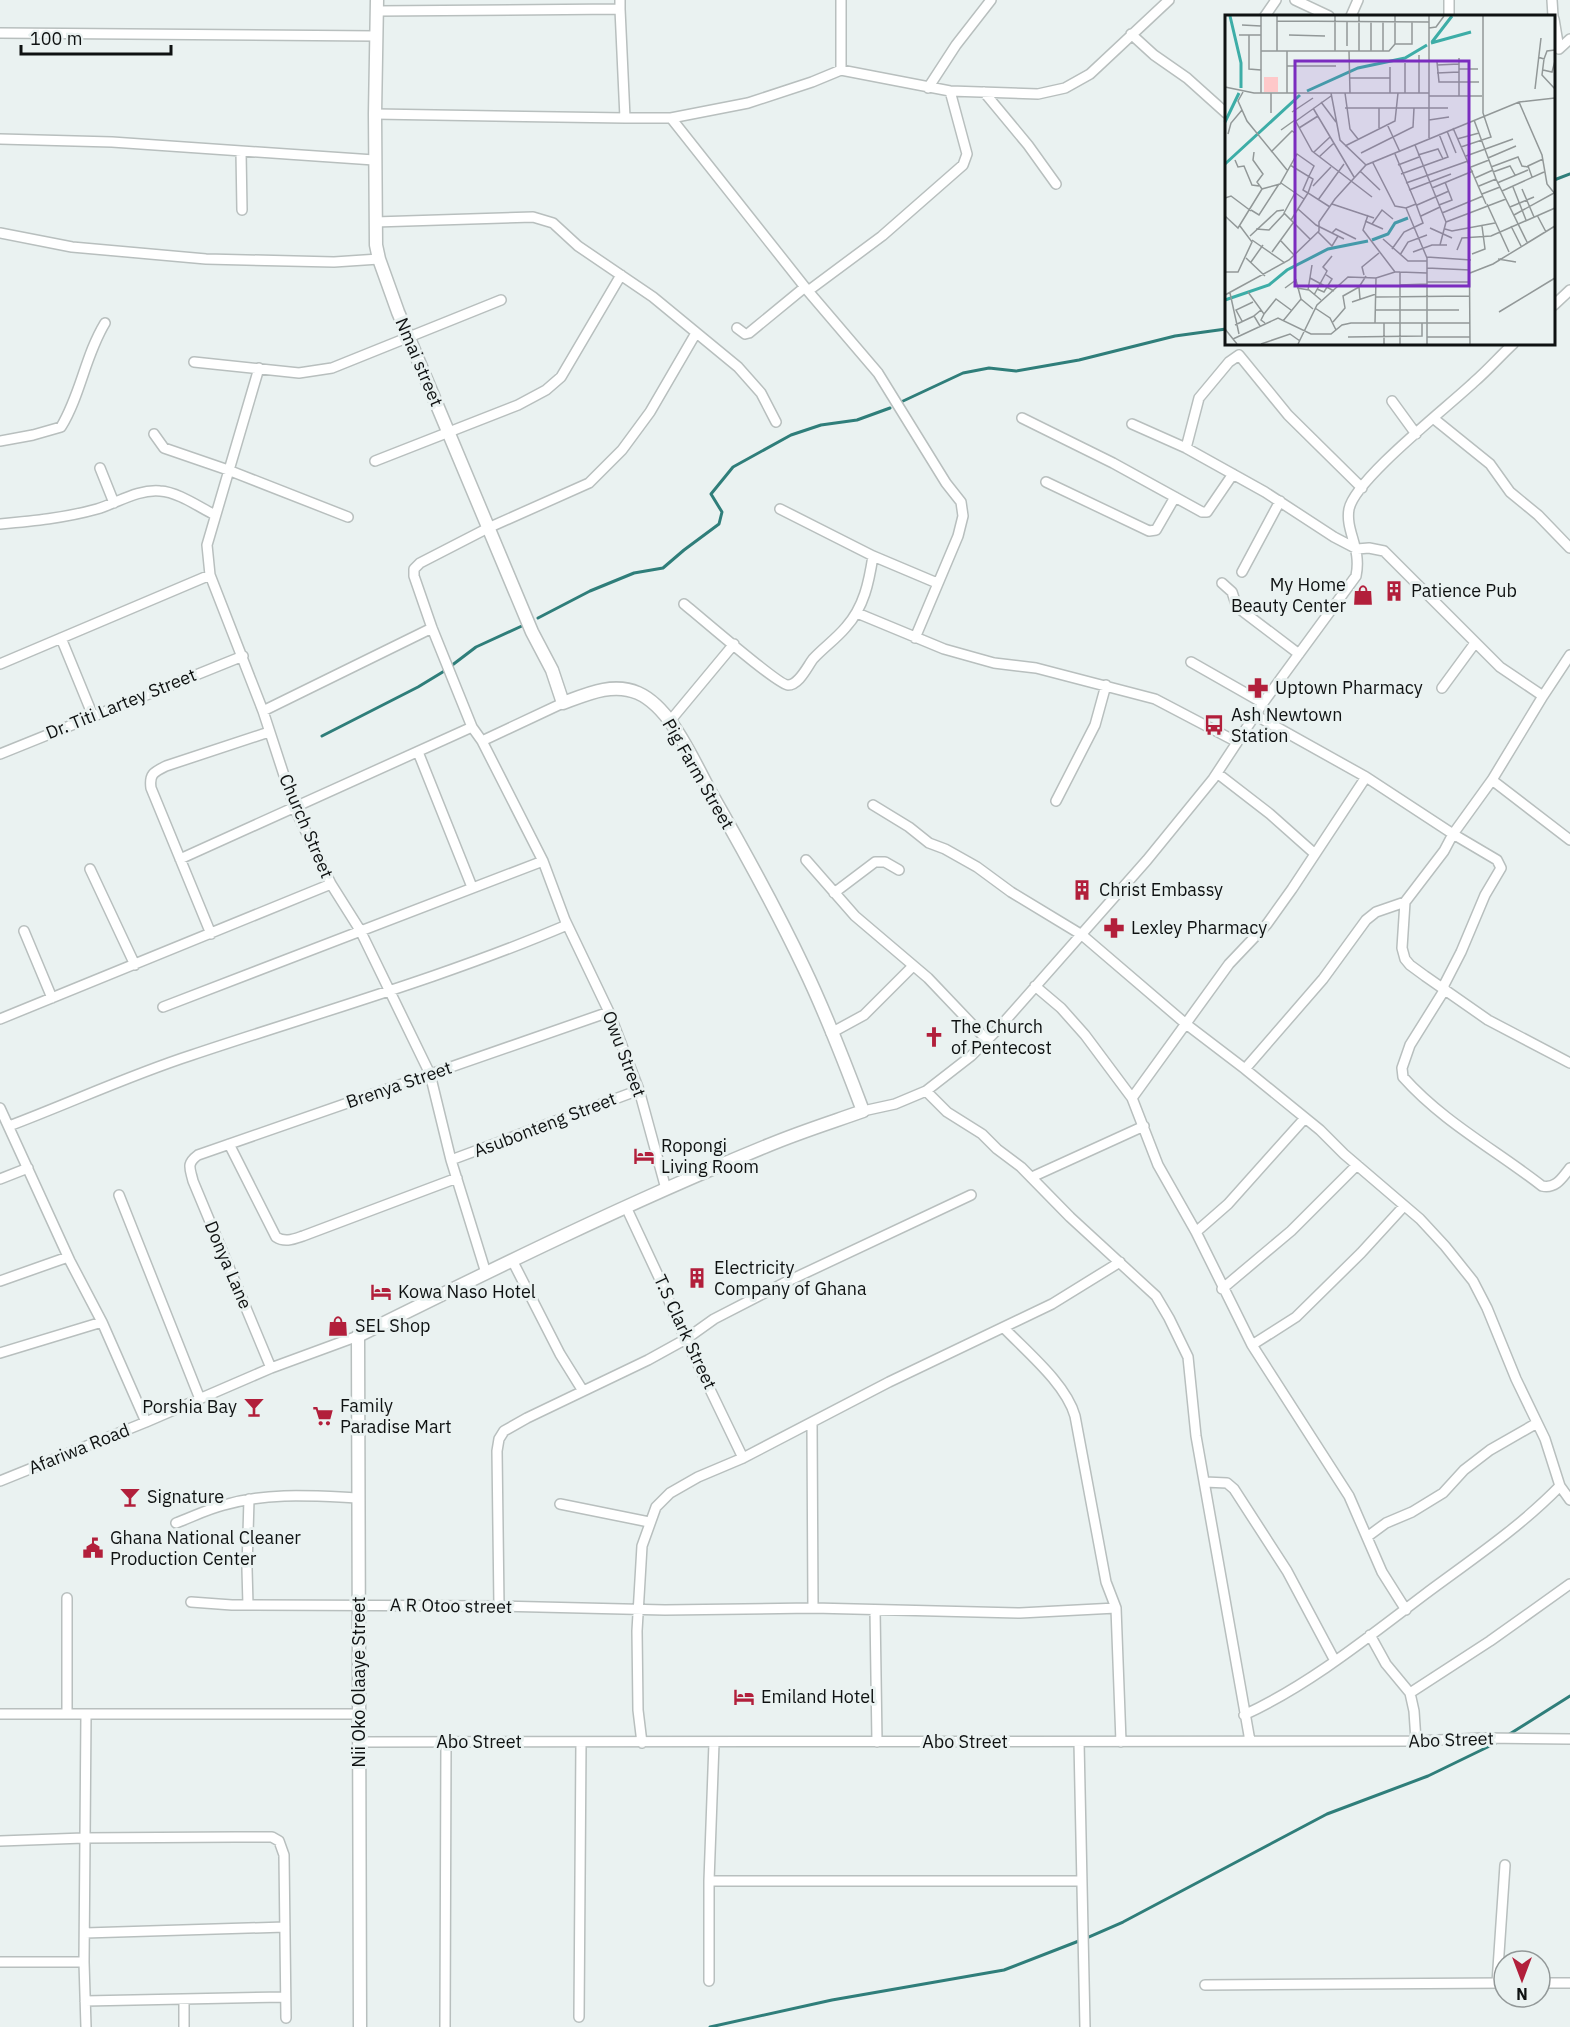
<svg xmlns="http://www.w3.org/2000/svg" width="1570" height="2027" viewBox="0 0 1570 2027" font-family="'IBM Plex Sans',sans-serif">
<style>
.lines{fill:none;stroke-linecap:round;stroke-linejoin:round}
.stream{stroke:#2f7e7a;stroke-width:3}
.minor-casing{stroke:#b8bfbe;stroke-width:12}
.tertiary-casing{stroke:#b8bfbe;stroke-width:15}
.minor{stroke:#fff;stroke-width:9}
.tertiary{stroke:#fff;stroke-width:12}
.labels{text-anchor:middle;stroke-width:6;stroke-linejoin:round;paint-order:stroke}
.street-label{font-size:18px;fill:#0f1212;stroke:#eaf2f1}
.poi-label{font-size:18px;fill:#0f1212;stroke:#eaf2f1;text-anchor:start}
.inset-river{fill:none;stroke:#3dada7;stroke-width:3}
.inset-road{fill:none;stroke:#929898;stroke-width:1.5}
.view{fill:#7b2cbf;fill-opacity:0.15;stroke:#7b2cbf;stroke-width:3}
.inset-edge{fill:none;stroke:#0f1212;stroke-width:3}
</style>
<rect width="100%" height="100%" fill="#eaf2f1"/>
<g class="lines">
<!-- stream -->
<path class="stream" d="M 1554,180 L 1570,174
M 901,402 L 963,373 L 989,368 L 1016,371 L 1079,360 L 1175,336 L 1226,329
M 538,618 L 590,591 L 634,573 L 663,568 L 684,550 L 719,524 L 722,512 L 711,494 L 733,467 L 791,435 L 821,425 L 857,420 L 890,408
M 451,666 L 476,647 L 524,625
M 322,736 L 418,687 L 446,670
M 1508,1735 L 1570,1696
M 710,2027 L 832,2000 L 1004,1970 L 1084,1939 L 1123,1922 L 1327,1814 L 1428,1776 L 1500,1741"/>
<!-- minor casing -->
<g class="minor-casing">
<path id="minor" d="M 841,0 L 841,70
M 1295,0 L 1329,16
M 1449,0 L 1449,16
M 1552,0 L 1553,16
M 377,11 L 620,9 L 620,0
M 1265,16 L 1276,0
M 1351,16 L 1358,0
M 1554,19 L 1559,49
M 0,33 L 376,36
M 1131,34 L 1154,55 L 1187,78 L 1226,113
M 1559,49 L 1570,39
M 928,88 L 956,45 L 991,0
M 984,92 L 1028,145 L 1056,184
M 375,114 L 625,118 L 620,9
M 625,118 L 671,118 L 808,291 L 878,373 L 946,483 L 961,502 L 963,516 L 958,536 L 915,638
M 671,118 L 748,103 L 812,82 L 841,70 L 950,91 L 1038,94 L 1065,88 L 1090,74 L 1169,0
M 0,139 L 112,142 L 374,160
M 241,152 L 242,210
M 375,222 L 533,217 L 553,223 L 578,246 L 653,297 L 738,367 L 761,393 L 776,422
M 0,233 L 72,247 L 206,259 L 334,262 L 379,259
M 808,291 L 882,236 L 963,165 L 967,154 L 950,91
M 1554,305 L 1570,290
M 737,328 L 745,334 L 749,333 L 805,287
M 194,362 L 299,373 L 332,368 L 501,300
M 259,368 L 207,545 L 210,575 L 263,711 L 295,809 L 331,884 L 360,930 L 430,1074 L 451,1160 L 486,1273
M 1392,401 L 1416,434
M 1022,418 L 1113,463 L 1202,512 L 1207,512 L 1233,474
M 1433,418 L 1490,464 L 1510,492 L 1538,515 L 1570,548
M 1132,424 L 1186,448 L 1265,492 L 1334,537 L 1357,549 L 1369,548 L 1384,551 L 1500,667 L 1543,696
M 154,434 L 164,448 L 228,470 L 348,517
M 0,441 L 33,435 L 61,427 C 81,394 85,356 105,323
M 1186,448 L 1199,398 L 1229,362 L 1239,355 L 1288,415 L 1362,488
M 375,461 L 518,405 L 546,390 L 561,377 L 621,275
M 100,468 L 114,503
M 1046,482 L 1149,531 L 1156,530 L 1175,497
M 780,509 L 873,556 L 937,583
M 0,524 C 33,521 65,518 97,509 C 117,503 138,489 160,491 C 178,492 199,507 215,515
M 1242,572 L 1280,501
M 1222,583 L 1232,592 L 1237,607 L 1299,654
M 684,604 C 698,615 778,685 788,685 C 799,685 807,667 813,659 C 823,648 836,639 846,627 C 864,607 869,582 873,556
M 857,613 L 944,649 L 994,663 L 1036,668 L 1155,699 L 1237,742
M 61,638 L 93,716
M 1191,662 L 1263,703
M 0,664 L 210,575
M 1442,688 L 1475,643
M 563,703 L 482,741 L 543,861 L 565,920 L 609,1012 L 639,1090 L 666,1189
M 263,711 L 432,628
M 1255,715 L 1366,777 L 1453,834 L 1444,851 L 1405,902 L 1402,948 L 1405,959 L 1410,965 L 1425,976 L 1488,1020 L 1570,1063
M 670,721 L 734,644
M 482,741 L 472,727 L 432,628 L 414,576 L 414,569 L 420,563 L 488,528 L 589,483 L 622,450 L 650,412 L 696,333
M 418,752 L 472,887
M 0,754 L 243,656
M 1217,773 L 1270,814 L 1315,854
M 1492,780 L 1570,840
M 1056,801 L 1095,725 L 1106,685
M 873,805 L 909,827 L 929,843 L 945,849 L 977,867 L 1011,892 L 1082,935 L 1186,1024 L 1245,1069 L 1320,1130 L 1344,1154 L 1420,1219 L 1445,1246 L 1473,1281 L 1487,1308 L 1516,1379 L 1545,1439 L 1560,1486 L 1570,1500
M 180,859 L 472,727
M 806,860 L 855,916 L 928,978 L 987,1040
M 90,869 L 135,965
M 834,893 L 875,862 L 885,862 L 899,870
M 24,931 L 52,998
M 211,934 L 151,788 C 149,774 154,772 166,766 L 269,732
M 1035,986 L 1061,1008 L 1085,1035 L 1132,1098 L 1158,1165 L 1196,1232 L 1252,1345 L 1349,1496 L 1382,1572 L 1406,1610
M 1443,987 L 1461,952 L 1485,895 L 1501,868 L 1497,860 L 1453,834 L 1492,780 L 1543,696 L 1570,655
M 1445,989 L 1410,1045 L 1402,1068 L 1403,1077 C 1443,1122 1496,1150 1542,1186 C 1556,1189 1562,1178 1570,1168
M 163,1007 L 543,861
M 0,1019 L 331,884
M 831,1033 L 864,1015 L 913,966
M 1245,1069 L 1323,979 L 1366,920 L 1376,912 L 1405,902
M 926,1091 L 947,1112 L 982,1134 L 997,1149 L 1021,1167 L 1070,1217 L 1156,1296 L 1169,1318 L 1188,1357 L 1196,1436 L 1250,1741
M 1132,1098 L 1229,964 L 1267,924 L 1292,889 L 1366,777
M 0,1108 L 70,1261 L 102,1322 L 146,1422
M 863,1111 L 895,1104 L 926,1091 L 971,1056 L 997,1030 L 1147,860 L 1213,779 L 1263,703 L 1356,576 C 1362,548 1345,531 1349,509 C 1355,479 1449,406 1474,382 C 1488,370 1500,356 1513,344
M 9,1126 C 70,1103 130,1075 192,1055 C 317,1013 445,977 567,925
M 229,1144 L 276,1237 C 285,1243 294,1239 303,1236 L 457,1178
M 451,1160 L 639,1090
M 1032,1177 L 1144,1126
M 0,1179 L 28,1168
M 119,1195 L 200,1399
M 626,1207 L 663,1286 L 678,1323 L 743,1458
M 1196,1232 L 1228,1204 L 1305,1118
M 512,1260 L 560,1354 L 583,1391
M 0,1281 L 68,1257
M 1222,1289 L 1291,1231 L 1357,1165
M 1004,1328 C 1027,1352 1066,1384 1075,1416 L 1106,1582 L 1116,1608 L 1121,1742
M 1252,1345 L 1296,1317 L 1361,1253 L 1404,1206
M 0,1353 L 102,1322
M 271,1368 L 193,1181 C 190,1168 186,1164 198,1155 L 609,1012
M 812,1423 L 813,1608
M 0,1481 L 146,1422 L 271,1368 L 358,1336
M 1205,1482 L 1227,1483 L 1234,1489 L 1287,1571 L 1335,1661
M 560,1504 L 649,1522
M 176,1523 C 192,1517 208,1509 224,1505 C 268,1492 314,1496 358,1498
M 1367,1537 L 1386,1523 L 1412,1512 L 1443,1493 L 1464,1470 L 1490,1450 L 1537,1423
M 67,1598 L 67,1714
M 191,1602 L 232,1605 L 499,1606 L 665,1610 L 813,1608 L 1020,1613 L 1116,1608
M 248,1605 L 247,1569 L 249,1499
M 499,1606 L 497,1451 L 499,1439 L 504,1431 L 527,1418 L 648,1360 L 686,1339 L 714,1319 L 786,1282 L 971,1195
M 875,1610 L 877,1742
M 1370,1635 L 1386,1664 L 1410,1693 L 1414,1711 L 1416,1741
M 1410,1693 L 1490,1641 L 1570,1584
M 0,1714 L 359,1714
M 86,1714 L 84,1962 L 86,2027
M 1244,1715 C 1309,1685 1367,1638 1424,1595 C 1471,1560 1519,1528 1560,1486
M 359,1742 L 1416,1741 L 1483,1738 L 1570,1739
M 1079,1742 L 1085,2027
M 642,1743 L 638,1710 L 637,1631 L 642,1546 L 656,1507 L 670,1493 L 698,1477 L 743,1458 L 889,1382 L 1052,1304 L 1120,1262
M 0,1841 L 84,1838 L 235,1837 L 272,1837 L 279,1841 L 284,1855 L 286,2018
M 709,1881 L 1081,1881
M 85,1933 L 285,1927
M 0,1962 L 84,1962
M 709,1981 L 709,1881 L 714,1743
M 1497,1983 L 1505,1865
M 1540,1983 L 1570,1983
M 1205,1985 L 1504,1983
M 184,1999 L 184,2027
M 85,2001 L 285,1997
M 579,2017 L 581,1743
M 445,2027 L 446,1742"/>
</g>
<!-- tertiary casing -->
<g class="tertiary-casing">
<path id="tertiary" d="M 360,2027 L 358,1336 C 493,1269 629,1202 769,1145 C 800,1132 832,1122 863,1111 C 845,1063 826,1014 804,968 C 776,909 744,851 712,795 C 694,763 672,708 638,693 C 613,682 587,694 563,703 L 552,670 L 532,632 L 398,312 L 379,259 L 376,245 L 375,114 L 377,0"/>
</g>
<!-- minor -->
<use href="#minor" class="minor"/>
<!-- tertiary -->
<use href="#tertiary" class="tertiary"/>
</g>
<!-- icons -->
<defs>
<g id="building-bare" transform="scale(1.62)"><path d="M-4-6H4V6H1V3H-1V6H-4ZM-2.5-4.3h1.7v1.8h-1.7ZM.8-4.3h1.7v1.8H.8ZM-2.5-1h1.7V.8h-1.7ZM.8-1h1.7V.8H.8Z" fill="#b21f3b" stroke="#eaf2f1" stroke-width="2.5" paint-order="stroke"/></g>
<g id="shop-bare" transform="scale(1.62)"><path d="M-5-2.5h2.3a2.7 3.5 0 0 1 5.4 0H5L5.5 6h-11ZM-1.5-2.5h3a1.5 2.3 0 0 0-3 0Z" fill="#b21f3b" stroke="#eaf2f1" stroke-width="2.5" paint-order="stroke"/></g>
<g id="pharmacy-bare" transform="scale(1.62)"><path d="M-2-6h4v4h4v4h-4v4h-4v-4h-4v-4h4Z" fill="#b21f3b" stroke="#eaf2f1" stroke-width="2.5" paint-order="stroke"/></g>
<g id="bus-bare" transform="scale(1.62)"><path d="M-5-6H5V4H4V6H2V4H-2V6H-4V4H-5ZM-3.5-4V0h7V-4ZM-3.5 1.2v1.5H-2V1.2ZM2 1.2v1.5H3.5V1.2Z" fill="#b21f3b" stroke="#eaf2f1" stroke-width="2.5" paint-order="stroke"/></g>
<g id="church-bare" transform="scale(1.62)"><path d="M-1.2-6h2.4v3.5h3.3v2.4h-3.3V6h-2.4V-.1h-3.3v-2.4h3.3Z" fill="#b21f3b" stroke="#eaf2f1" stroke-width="2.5" paint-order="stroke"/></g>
<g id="hotel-bare" transform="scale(1.62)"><path d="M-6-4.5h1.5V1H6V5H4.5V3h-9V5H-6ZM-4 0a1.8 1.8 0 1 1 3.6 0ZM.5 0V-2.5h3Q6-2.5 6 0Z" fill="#b21f3b" stroke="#eaf2f1" stroke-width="2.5" paint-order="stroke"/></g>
<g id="bar-bare" transform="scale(1.62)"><path d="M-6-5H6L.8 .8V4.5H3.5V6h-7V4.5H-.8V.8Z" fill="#b21f3b" stroke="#eaf2f1" stroke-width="2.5" paint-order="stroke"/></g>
<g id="supermarket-bare" transform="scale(1.62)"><path d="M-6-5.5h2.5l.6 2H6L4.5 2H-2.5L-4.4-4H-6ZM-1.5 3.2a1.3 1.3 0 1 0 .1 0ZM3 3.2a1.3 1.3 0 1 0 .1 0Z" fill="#b21f3b" stroke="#eaf2f1" stroke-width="2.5" paint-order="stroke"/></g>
<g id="civic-bare" transform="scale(1.62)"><path d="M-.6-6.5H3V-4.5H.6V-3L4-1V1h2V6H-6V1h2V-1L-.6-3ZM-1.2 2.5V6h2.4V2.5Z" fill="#b21f3b" stroke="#eaf2f1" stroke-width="2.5" paint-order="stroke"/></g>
</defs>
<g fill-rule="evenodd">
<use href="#building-bare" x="1394" y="591"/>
<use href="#shop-bare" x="1363" y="595"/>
<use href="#pharmacy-bare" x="1258" y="688"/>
<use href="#bus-bare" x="1214" y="725"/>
<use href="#building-bare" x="1082" y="890"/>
<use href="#pharmacy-bare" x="1114" y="928"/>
<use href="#church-bare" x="934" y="1037"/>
<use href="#hotel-bare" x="644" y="1156"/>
<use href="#building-bare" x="697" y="1278"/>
<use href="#hotel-bare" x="381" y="1292"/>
<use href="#shop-bare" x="338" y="1326"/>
<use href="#bar-bare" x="254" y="1407"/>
<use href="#supermarket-bare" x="323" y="1416"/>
<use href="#bar-bare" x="130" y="1497"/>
<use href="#civic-bare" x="93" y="1548"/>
<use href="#hotel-bare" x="744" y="1697"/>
</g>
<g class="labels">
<!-- street labels -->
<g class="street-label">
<text transform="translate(419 362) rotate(67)" y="6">Nmai street</text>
<text transform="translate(121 704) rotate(-22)" y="6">Dr. Titi Lartey Street</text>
<text transform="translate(698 774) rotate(60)" y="6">Pig Farm Street</text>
<text transform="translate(306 826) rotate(67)" y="6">Church Street</text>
<text transform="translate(624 1054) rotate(69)" y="6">Owu Street</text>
<text transform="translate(399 1085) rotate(-19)" y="6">Brenya Street</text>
<text transform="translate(545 1125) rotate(-21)" y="6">Asubonteng Street</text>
<text transform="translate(228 1265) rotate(67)" y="6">Donya Lane</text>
<text transform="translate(685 1332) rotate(65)" y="6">T.S Clark Street</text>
<text transform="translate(79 1449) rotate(-22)" y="6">Afariwa Road</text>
<text transform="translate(451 1606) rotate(1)" y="6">A R Otoo street</text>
<text transform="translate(359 1682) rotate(-90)" y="6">Nii Oko Olaaye Street</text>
<text transform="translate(1451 1740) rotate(-2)" y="6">Abo Street</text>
<text x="479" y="1748">Abo Street</text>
<text x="965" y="1748">Abo Street</text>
</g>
<!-- poi labels -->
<g class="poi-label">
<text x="1346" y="591" text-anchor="end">My Home<tspan x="1346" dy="21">Beauty Center</tspan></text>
<text x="1411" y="597">Patience Pub</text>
<text x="1275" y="694">Uptown Pharmacy</text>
<text x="1231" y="721">Ash Newtown<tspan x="1231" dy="21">Station</tspan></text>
<text x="1099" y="896">Christ Embassy</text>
<text x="1131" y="934">Lexley Pharmacy</text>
<text x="951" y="1033">The Church<tspan x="951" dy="21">of Pentecost</tspan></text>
<text x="661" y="1152">Ropongi<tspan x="661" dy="21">Living Room</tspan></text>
<text x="714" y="1274">Electricity<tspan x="714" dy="21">Company of Ghana</tspan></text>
<text x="398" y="1298">Kowa Naso Hotel</text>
<text x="355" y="1332">SEL Shop</text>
<text x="340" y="1412">Family<tspan x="340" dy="21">Paradise Mart</tspan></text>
<text x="237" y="1413" text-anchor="end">Porshia Bay</text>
<text x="147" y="1503">Signature</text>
<text x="110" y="1544">Ghana National Cleaner<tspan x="110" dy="21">Production Center</tspan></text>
<text x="761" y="1703">Emiland Hotel</text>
</g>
</g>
<!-- overview -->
<g transform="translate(1225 15)">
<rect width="330" height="330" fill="#eaf2f1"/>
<path d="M 39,62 L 53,62 L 53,77 L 39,77 Z" fill="#fec8c9"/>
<path class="inset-river" d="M 5,1 L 16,48 L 16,73M 207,27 L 227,1M 206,28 L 246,17M 82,76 L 133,53 L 180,43 L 202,30M 0,107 L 14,78M 0,149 L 75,80M 147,225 L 163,219 L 170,208 L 183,203M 0,285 L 44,270 L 62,255 L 103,234 L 143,226"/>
<path class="inset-road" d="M 204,1 L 204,123M 52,6 L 204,7M 158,7 L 158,36M 17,10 L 36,11M 204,13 L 211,12 L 219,1M 14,20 L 36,20M 24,20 L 24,54 L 36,55M 64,20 L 100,21M 170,29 L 187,29 L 187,7M 122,31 L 122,7M 36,36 L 164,36 L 170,29 L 170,1M 52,36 L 52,1M 110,36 L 110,1M 124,36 L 125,78M 134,36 L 134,1M 146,36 L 146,7M 313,42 L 319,44 L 322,36 L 330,35M 234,43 L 234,81M 319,44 L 317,60 L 330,74M 212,47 L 214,67 L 254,67M 212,50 L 234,49M 62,51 L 111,51M 234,54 L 253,54M 318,55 L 327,57 L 330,46M 212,58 L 234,57M 124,63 L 165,63M 0,72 L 29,78 L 204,78M 310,74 L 316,23M 18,77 L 13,86 L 22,106 L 62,155M 36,78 L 36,1M 46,78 L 46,98M 62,78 L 62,36M 106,78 L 115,125 L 141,150M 120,78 L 125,114 L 133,124M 165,78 L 165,52M 180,78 L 180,48M 194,78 L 194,40M 204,81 L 257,81M 96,87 L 111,107M 294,87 L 317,140 L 322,169 L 330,179M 88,93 L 129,162M 120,93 L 223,93M 154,93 L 154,113M 67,97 L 88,83M 204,105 L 224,102M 249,105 L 271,164 L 302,227M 71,106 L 106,81M 162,109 L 175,137M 74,113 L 93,101M 228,113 L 261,189M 56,115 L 70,105 L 87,136 L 147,182M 222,116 L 231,138M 3,119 L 6,108 L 17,95M 232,124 L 254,118M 190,130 L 221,207 L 215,230M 120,131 L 170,106 L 173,78M 236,132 L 266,122 L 258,98 L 258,1M 29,137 L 28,145 L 38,159 L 32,167 L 37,174M 46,137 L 67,116 L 70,118M 89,137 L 105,122M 136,138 L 188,112 L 189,93M 193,140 L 213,134 L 218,144M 241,141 L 288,124M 94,142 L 109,128M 263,143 L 291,131M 10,145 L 13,152 L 19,151 L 27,170 L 34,171M 148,148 L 170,191 L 181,193 L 191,189 L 170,139M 65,150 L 88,164 L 83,178 L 105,192M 173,150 L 194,142M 246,152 L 264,145M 266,152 L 293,142 L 297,151 L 303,152M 135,156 L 155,175M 268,157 L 285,151 L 290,160M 176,159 L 223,142 L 214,119M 307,162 L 303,151 L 318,144M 250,163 L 268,155M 56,168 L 79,184M 181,168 L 243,146M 272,168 L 303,155M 88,171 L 106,152M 254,171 L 271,164M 288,172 L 301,205M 207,173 L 248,156M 297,174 L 309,202M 184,175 L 226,159M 277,176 L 319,157M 70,178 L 59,198 L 85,224M 257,179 L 275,172M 0,183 L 6,181 L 26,196M 93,185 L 119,149M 107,189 L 149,203M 262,189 L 284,237M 192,190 L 224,176M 214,190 L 227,185 L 220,167M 285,192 L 309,182M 181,193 L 202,243 L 202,329M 73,194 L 91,210 L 119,224M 26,195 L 34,200 L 54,169M 244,197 L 245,329M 217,198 L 258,181M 143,200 L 138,215 L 170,257 L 175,257M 289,200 L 329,178M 312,200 L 321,217M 0,201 L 13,213 L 37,174 L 55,169 L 72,139 L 89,151 L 84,161M 196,201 L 215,192M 66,205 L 83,178 L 78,175 L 84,161M 140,206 L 158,214M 221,207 L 281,184M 147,209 L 157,195 L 168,204M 286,211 L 296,231M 205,213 L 227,223M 31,214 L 44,215 L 59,199M 220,214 L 227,216 L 270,208M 93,217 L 107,231 L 113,221M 107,218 L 111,214 L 131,224M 25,221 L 52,196 L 59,195M 158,224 L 183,246 L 202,246M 27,225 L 60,248M 56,226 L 69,240M 167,234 L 179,217 L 198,208 L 191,189M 232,235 L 237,223 L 266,221 L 330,193M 47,237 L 68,208M 188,237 L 207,230 L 222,230M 247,239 L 260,234 L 257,211M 175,240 L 183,227 L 202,220M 202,242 L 246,245M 21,243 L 40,261M 273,244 L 291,247M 26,247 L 38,230M 202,253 L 245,255M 0,257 L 13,257 L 27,227 L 15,211M 245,258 L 268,249 L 330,211M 139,260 L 137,252 L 154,238M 85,263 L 109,276M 202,267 L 245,267M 175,270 L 175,257 L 202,258M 60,273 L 71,265 L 76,284M 72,273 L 84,275 L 96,285M 92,274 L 99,277 L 107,264 L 100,259M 83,275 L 87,250M 23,277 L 39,299 L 36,305 L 40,308M 5,278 L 14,319M 0,280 L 64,245 L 94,216 L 94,207 L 110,184 L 141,150 L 294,87 L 330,83M 89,280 L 102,256 L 98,252 L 107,241M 151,282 L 245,281M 135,284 L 134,272 L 141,261M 127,287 L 151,279M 90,293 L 105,303 L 111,315M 151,295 L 234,295M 274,297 L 330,263M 39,299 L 51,284 L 66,295M 17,306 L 11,295 L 28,287M 58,306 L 76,284 L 88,294M 108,307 L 120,293 L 118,281 L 134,272M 150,308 L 151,263M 10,310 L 29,301M 35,311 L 29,301 L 36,295M 0,314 L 12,329M 123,322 L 197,321 L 197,308M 202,322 L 245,322M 8,324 L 53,303 L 86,319 L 106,319 L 117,310 L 126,308 L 245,308M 36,329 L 65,319 L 75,326M 73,329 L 92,290 L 123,262 L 151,263 L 170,257M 159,329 L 159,308M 175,329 L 175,270 L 202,269"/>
<path class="view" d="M 70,46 L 244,46 L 244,271 L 70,271 Z"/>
<rect width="330" height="330" class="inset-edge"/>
</g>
<!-- north arrow -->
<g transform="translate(1522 1979) rotate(180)"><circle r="28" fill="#eaf2f1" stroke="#929898" stroke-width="1.5"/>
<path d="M0-4.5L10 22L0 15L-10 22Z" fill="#b21f3b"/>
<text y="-9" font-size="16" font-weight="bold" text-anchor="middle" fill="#0f1212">N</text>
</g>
<!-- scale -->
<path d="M21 45v9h150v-9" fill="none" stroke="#0f1212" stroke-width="3"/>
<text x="30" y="45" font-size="18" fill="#0f1212" stroke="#eaf2f1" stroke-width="4.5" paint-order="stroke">100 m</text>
</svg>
